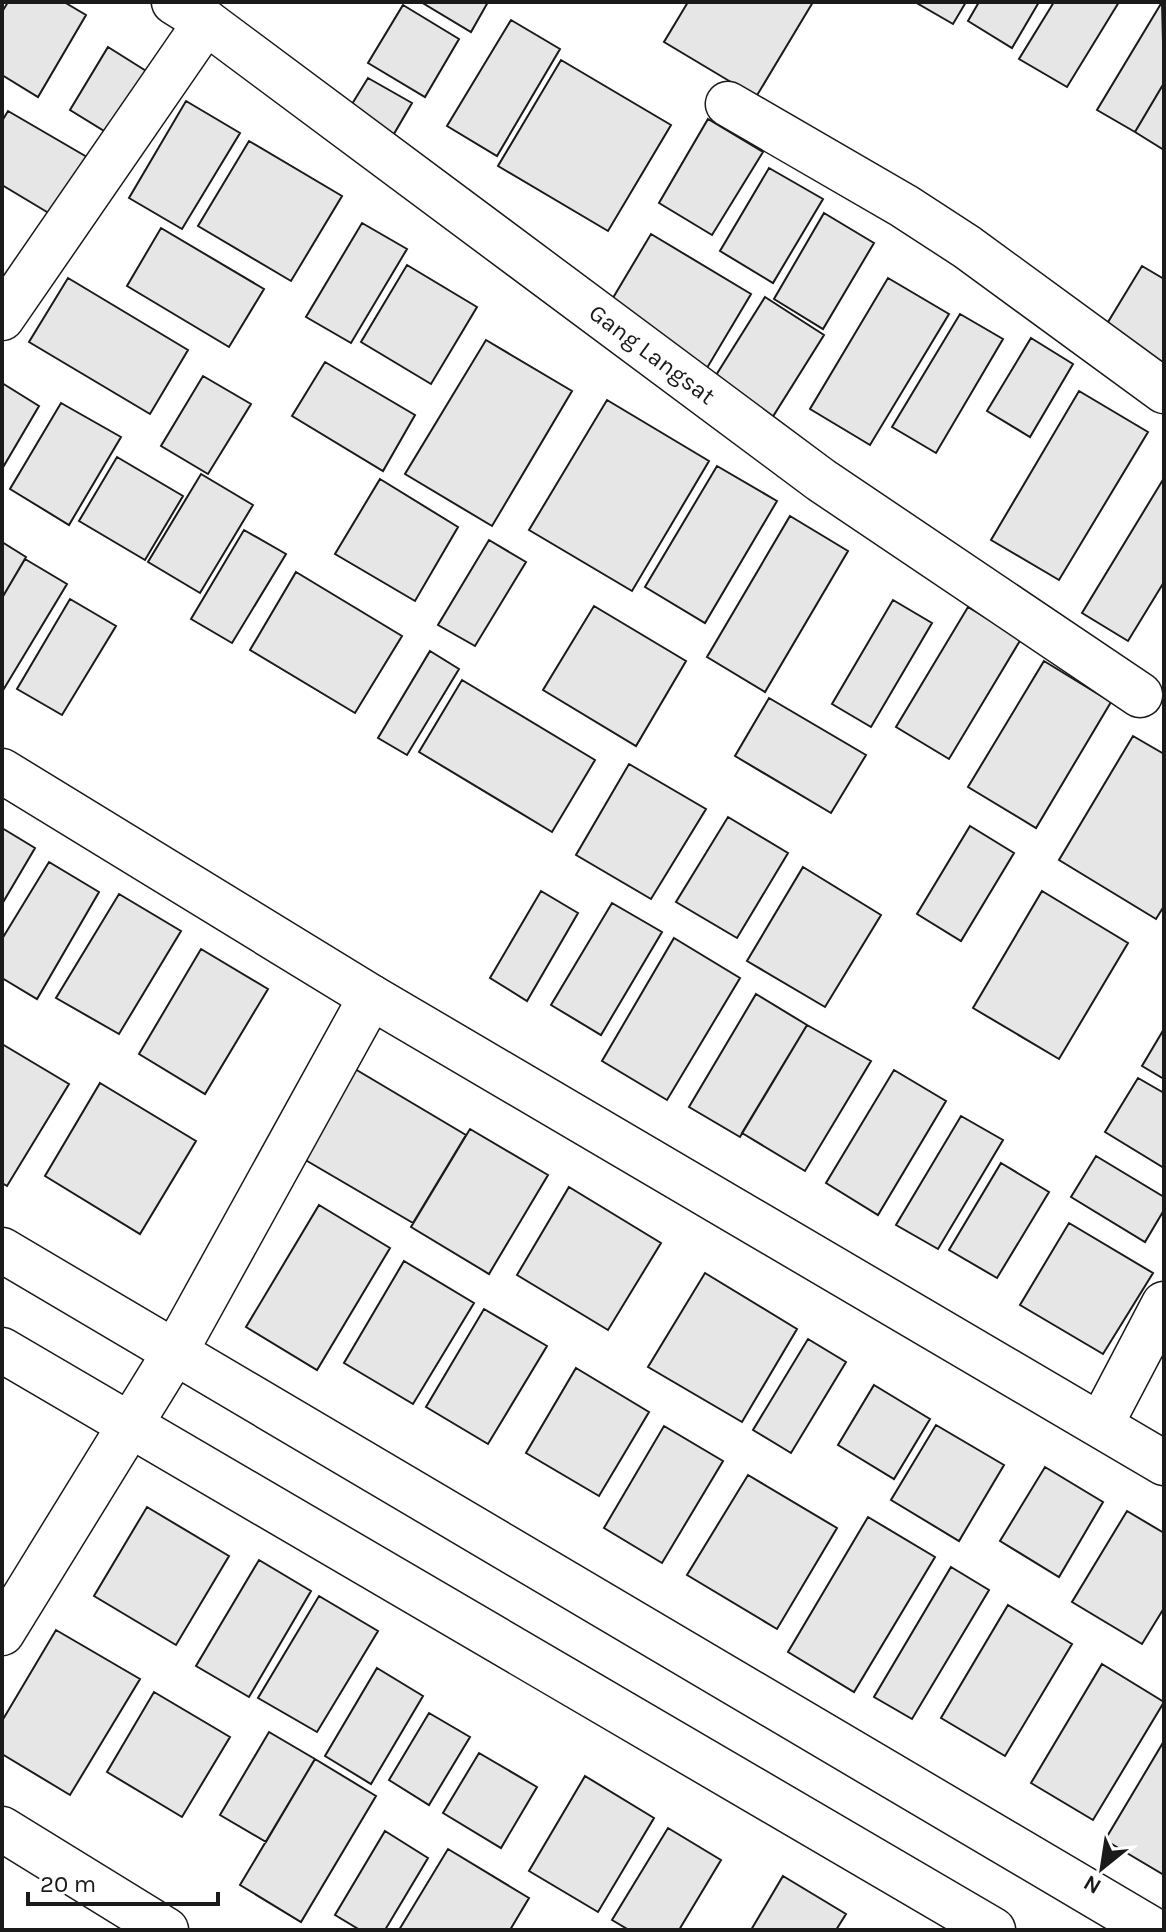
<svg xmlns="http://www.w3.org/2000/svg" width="1166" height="1932" viewBox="0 0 1166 1932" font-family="Karla,sans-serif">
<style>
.building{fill:#e6e6e6;stroke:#1a1a1a;stroke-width:2}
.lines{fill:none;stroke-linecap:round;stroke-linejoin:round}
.minor-casing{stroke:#1a1a1a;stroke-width:47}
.minor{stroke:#fff;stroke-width:44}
.labels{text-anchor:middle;stroke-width:6;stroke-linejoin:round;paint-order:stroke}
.street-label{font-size:24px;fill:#1a1a1a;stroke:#fff}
</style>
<rect width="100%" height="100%" fill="#fff"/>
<!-- building -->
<path class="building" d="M 8,2 L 64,2 L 86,15 L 38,97 L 2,75 L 2,12 Z
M 421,2 L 488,2 L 471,32 Z
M 688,2 L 813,2 L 756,97 L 664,42 Z
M 915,2 L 966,2 L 953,24 Z
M 979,2 L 1039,2 L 1012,48 L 968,21 Z
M 1054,2 L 1119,2 L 1067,87 L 1019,59 Z
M 1162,2 L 1164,83 L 1135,132 L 1097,110 Z
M 403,5 L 459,39 L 425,97 L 368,63 Z
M 511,20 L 560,49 L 497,156 L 447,126 Z
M 108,47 L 151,74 L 114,137 L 70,110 Z
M 561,60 L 671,125 L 608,231 L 498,166 Z
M 368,78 L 412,103 L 388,144 L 344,117 Z
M 1164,83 L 1164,150 L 1135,132 Z
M 186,101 L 240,133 L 182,229 L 129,198 Z
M 8,111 L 87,157 L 52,215 L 2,185 L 2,121 Z
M 708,119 L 763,152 L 712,235 L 659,203 Z
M 249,141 L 342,196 L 291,281 L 198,226 Z
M 769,168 L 823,199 L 773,283 L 720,251 Z
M 824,213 L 874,243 L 823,329 L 774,299 Z
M 362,223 L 407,249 L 351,343 L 306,317 Z
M 161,228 L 264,289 L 229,347 L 127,286 Z
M 651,234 L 751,294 L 707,368 L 607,308 Z
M 407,265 L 477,307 L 431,384 L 361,342 Z
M 1142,266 L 1164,279 L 1164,369 L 1102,332 Z
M 68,278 L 188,350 L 150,414 L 29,342 Z
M 888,278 L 949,314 L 870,445 L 810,409 Z
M 765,297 L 824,335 L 772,418 L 713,380 Z
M 960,314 L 1003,339 L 936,453 L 892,427 Z
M 1031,338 L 1073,364 L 1030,437 L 987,411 Z
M 486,340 L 572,391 L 492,526 L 405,474 Z
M 325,362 L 415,415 L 383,471 L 292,416 Z
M 203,376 L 251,404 L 208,474 L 161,446 Z
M 2,383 L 39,406 L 2,469 Z
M 1079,391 L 1148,432 L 1059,580 L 991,540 Z
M 607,400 L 709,461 L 632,591 L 529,530 Z
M 61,403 L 121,437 L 69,525 L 10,489 Z
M 117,457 L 183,496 L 145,560 L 79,521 Z
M 717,466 L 777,501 L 705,623 L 645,587 Z
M 201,474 L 253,505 L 200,593 L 148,562 Z
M 1164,478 L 1164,582 L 1128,641 L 1082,613 Z
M 380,479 L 458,527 L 415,601 L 335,554 Z
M 790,516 L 848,551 L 765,692 L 707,657 Z
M 244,530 L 286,554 L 232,643 L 191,619 Z
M 489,540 L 526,562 L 475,646 L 438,625 Z
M 2,542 L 26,557 L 2,598 Z
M 25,559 L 67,584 L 2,692 L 2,598 Z
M 296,572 L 402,636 L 355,713 L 250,650 Z
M 70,599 L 116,626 L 62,715 L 17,689 Z
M 893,600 L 932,623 L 871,727 L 832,704 Z
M 594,606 L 686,661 L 636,746 L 543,690 Z
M 968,607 L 1021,639 L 949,759 L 896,727 Z
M 430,651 L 459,669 L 407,755 L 378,738 Z
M 1044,661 L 1111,702 L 1036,828 L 968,787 Z
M 462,680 L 595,760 L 552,832 L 419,752 Z
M 769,698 L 866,755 L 831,813 L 735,756 Z
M 1133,736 L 1164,754 L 1164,906 L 1156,919 L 1059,860 Z
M 629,764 L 706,809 L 651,899 L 576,855 Z
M 728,817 L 788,853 L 737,938 L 676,902 Z
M 970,826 L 1014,853 L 961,941 L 917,914 Z
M 2,828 L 35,848 L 2,904 Z
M 49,862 L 99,892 L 37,999 L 2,978 L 2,939 Z
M 803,867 L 881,915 L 825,1007 L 747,961 Z
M 541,891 L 578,913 L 527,1001 L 490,978 Z
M 1042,891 L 1128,943 L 1059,1059 L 973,1008 Z
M 119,894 L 181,931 L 119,1034 L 56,998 Z
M 612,903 L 662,932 L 601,1035 L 551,1005 Z
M 674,938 L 740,978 L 667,1100 L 602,1061 Z
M 201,949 L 268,989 L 205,1094 L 139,1054 Z
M 756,994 L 807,1025 L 740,1137 L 689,1107 Z
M 807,1025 L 871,1061 L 805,1171 L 742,1133 Z
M 1164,1029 L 1164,1079 L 1142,1066 Z
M 2,1044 L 69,1084 L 7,1186 L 2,1183 Z
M 355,1069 L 466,1135 L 413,1223 L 302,1158 Z
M 894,1070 L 946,1101 L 878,1215 L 826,1183 Z
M 1138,1078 L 1164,1093 L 1164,1168 L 1105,1132 Z
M 100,1083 L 196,1141 L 140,1234 L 45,1176 Z
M 961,1116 L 1003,1140 L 938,1249 L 896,1225 Z
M 470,1129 L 548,1175 L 489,1274 L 411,1227 Z
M 1096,1156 L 1164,1197 L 1164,1210 L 1145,1242 L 1071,1197 Z
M 1001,1163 L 1049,1192 L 997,1278 L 949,1250 Z
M 569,1187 L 661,1243 L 608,1330 L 517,1275 Z
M 319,1205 L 390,1248 L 317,1370 L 246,1327 Z
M 1069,1223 L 1153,1273 L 1103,1354 L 1020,1305 Z
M 404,1261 L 474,1303 L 413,1404 L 344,1363 Z
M 705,1273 L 797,1329 L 742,1422 L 648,1367 Z
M 484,1309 L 547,1346 L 488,1444 L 426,1407 Z
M 808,1339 L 846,1362 L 791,1453 L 753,1430 Z
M 576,1368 L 649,1412 L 599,1496 L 526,1453 Z
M 874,1385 L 930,1419 L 894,1479 L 838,1445 Z
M 936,1425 L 1004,1465 L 959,1541 L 891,1500 Z
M 664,1426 L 723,1461 L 662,1563 L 604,1528 Z
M 1045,1467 L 1103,1502 L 1059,1577 L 1000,1541 Z
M 748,1475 L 837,1528 L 777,1629 L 687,1575 Z
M 147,1507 L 229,1556 L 176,1645 L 94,1596 Z
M 1127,1511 L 1164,1533 L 1164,1608 L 1142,1644 L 1072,1602 Z
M 868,1517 L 935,1557 L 854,1692 L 788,1652 Z
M 259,1560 L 311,1591 L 249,1697 L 196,1666 Z
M 951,1567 L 989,1590 L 912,1719 L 874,1697 Z
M 319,1596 L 378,1631 L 317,1732 L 258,1698 Z
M 1008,1605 L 1072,1644 L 1005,1756 L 941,1718 Z
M 56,1630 L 140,1679 L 70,1795 L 2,1754 L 2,1721 Z
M 1102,1664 L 1164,1702 L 1093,1820 L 1031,1783 Z
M 377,1668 L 423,1696 L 371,1784 L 325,1756 Z
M 154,1692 L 230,1737 L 182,1817 L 107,1772 Z
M 429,1713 L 470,1737 L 429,1805 L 389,1780 Z
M 269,1732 L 315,1759 L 266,1842 L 220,1815 Z
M 1164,1741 L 1164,1875 L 1105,1840 Z
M 479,1753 L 537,1787 L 501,1848 L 443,1813 Z
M 315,1759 L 376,1796 L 301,1922 L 240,1885 Z
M 585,1776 L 654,1818 L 598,1912 L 529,1871 Z
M 668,1828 L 721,1860 L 679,1930 L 629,1930 L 612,1920 Z
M 385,1831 L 428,1858 L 385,1930 L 360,1930 L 335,1915 Z
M 448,1849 L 529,1898 L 510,1930 L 399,1930 Z
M 783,1876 L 846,1914 L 836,1930 L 751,1930 Z"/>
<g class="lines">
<!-- minor casing -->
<g class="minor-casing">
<g id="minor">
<path id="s1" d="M 174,2 L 206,22 L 821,480 L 1140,695"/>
<path d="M 728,104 L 904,206 L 967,247 L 1164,391"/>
<path d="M 2,318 L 206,22"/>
<path d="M 2,771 L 371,997 L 1164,1463"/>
<path d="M 2,1250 L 1153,1930"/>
<path d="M 2,1350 L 993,1930"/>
<path d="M 1101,1424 L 1164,1304"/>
<path d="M 2,1633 L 175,1352 L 371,997"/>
<path d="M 2,1829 L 166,1930"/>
</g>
</g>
<!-- minor -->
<use href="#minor" class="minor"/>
</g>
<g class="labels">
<!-- street labels -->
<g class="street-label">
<text dy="8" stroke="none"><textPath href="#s1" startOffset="594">Gang Langsat</textPath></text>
</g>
</g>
<!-- border -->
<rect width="1166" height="1932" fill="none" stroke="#1a1a1a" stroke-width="8"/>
<!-- north arrow -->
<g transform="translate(1102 1868) rotate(210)" stroke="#ffffff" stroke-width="6" paint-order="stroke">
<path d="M0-6L14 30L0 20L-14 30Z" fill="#1a1a1a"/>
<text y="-12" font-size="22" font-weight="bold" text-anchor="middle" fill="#1a1a1a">N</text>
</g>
<!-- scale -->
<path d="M28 1892v12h190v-12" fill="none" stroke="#1a1a1a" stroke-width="4"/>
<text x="40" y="1892" font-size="24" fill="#1a1a1a" stroke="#ffffff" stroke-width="6" paint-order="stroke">20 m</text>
</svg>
